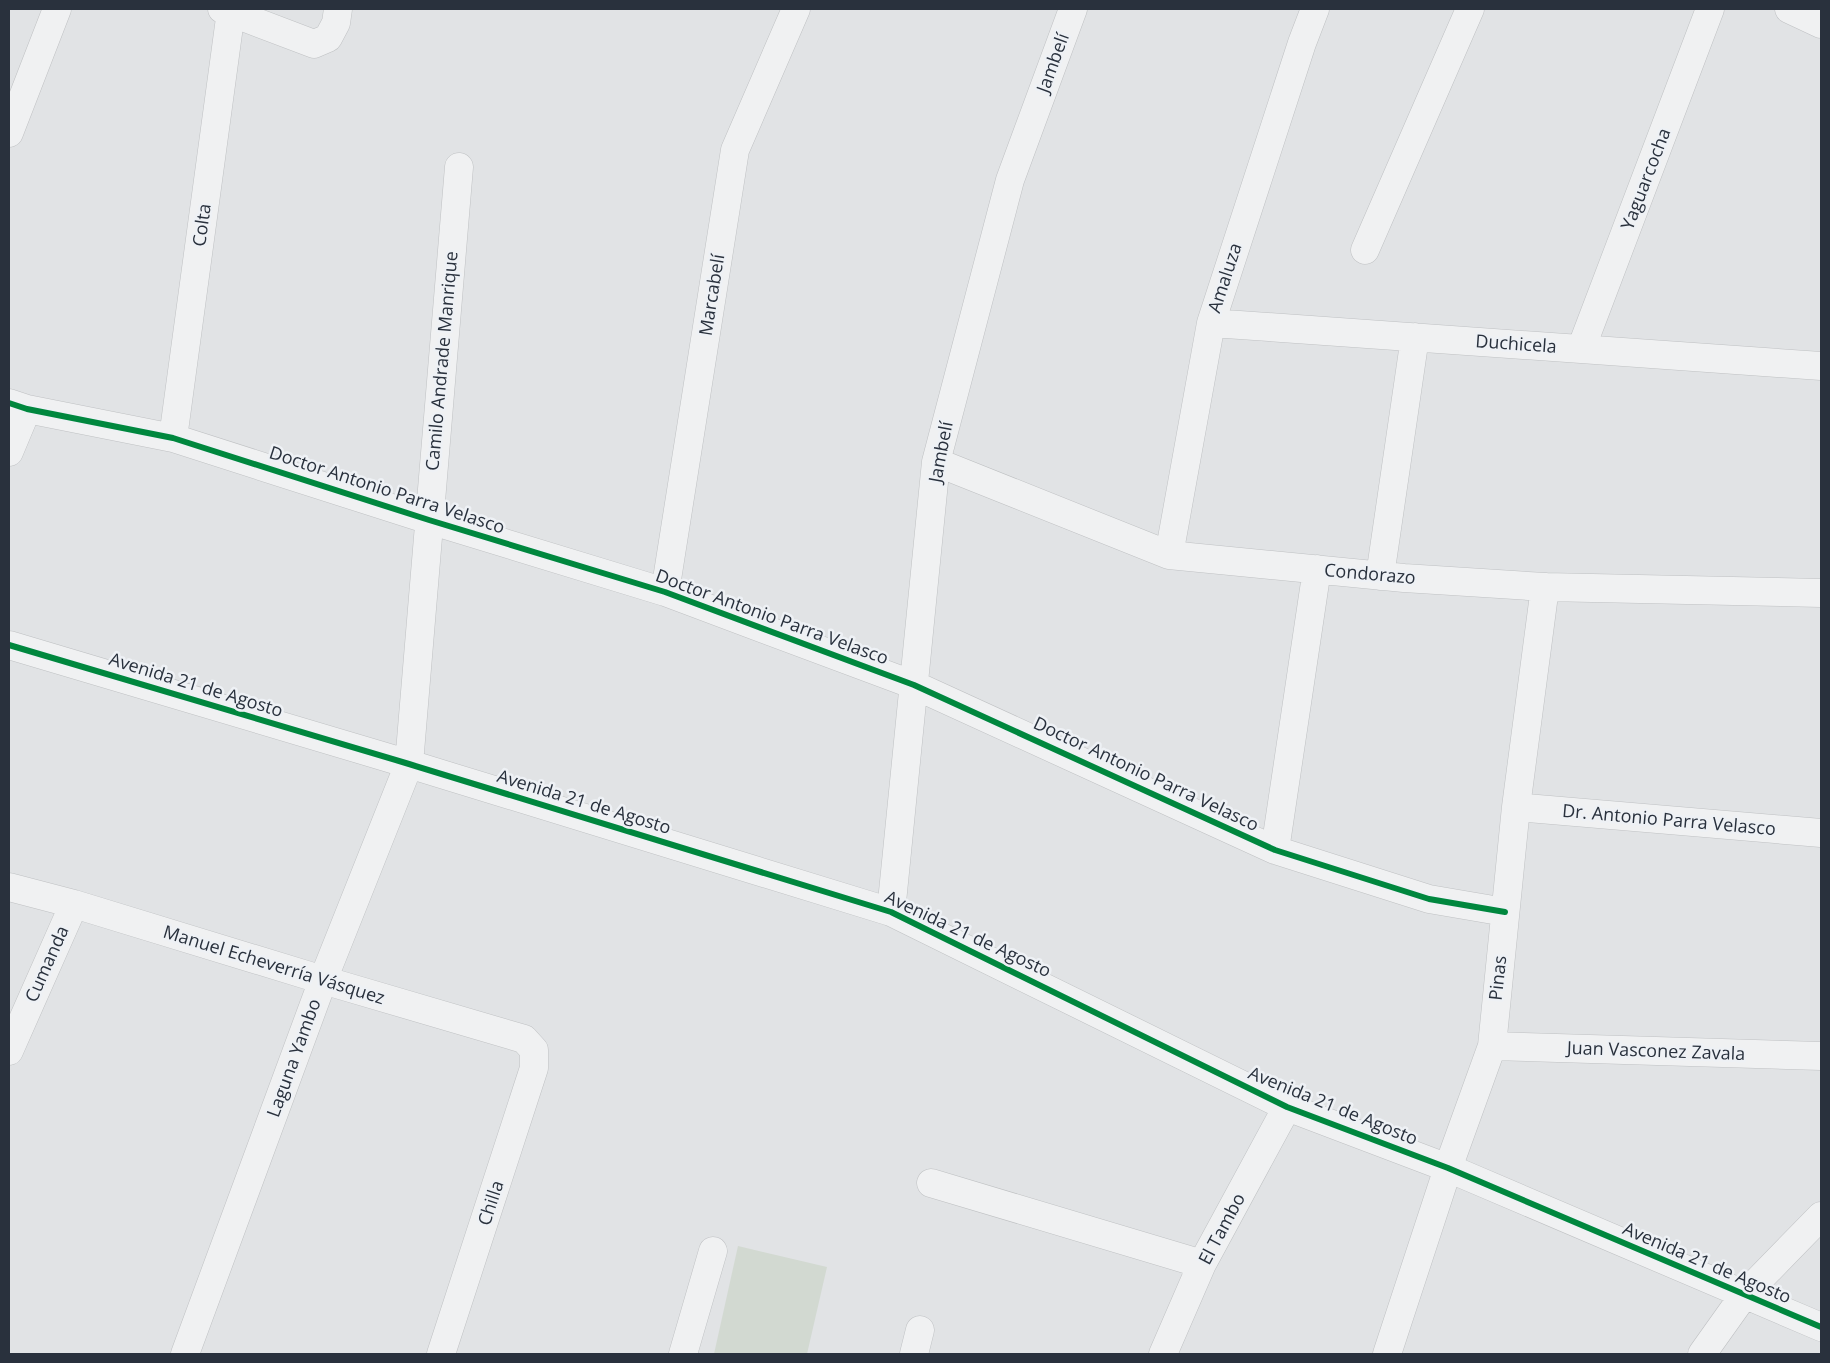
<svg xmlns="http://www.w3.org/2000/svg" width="1830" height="1363" viewBox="0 0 1830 1363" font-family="'Open Sans',sans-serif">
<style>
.green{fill:#d2d9d1}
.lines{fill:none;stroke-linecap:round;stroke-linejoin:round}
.street-casing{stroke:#bfc1c3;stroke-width:29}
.street{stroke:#f0f1f2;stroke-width:28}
.cycleway-casing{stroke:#eef1f5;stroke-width:9}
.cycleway{stroke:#00873e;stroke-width:6}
.labels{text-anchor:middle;stroke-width:5;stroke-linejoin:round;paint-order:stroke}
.street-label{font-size:18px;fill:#29313d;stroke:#eef1f5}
</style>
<rect width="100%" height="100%" fill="#e1e3e5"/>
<!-- green -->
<path class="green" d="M 738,1246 L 827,1267 L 807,1354 L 714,1354 Z"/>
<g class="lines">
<!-- street casing -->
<g class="street-casing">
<path id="street" d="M 222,9 L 314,44 L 328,38 L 336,23 L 338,9
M 1789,9 L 1821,24
M 9,133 L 57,9
M 1365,250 L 1470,9
M 1211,323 L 1821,366
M 1581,349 L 1710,9
M 9,403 L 27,409 L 173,438 L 429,520 L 665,592 L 914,685 L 1275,850 L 1429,899 L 1505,912
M 173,438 L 231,11
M 9,452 L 27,409
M 936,462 L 1169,555 L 1404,578 L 1545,587 L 1821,593
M 1169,555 L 1211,323 L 1302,43 L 1315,9
M 1380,576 L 1415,337
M 665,592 L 735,150 L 796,9
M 9,645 L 409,764 L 891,912 L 1287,1107 L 1448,1168 L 1821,1327
M 1516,807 L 1821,833
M 1275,850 L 1317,569
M 9,887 L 74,904 L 323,980 L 524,1039 L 534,1050 L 534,1068 L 441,1354
M 891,912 L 936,462 L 1010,180 L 1073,9
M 1492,1046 L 1821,1056
M 9,1051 L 74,904
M 931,1183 L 1202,1264
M 185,1354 L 323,980 L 409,764 L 459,167
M 683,1354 L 713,1251
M 914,1354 L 920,1330
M 1163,1354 L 1202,1264 L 1287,1107
M 1387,1354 L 1448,1168 L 1492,1046 L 1516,807 L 1545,587
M 1702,1354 L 1744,1295 L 1821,1216"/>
</g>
<!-- street -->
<use href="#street" class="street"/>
<!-- cycleway casing -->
<g class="cycleway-casing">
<path id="cycleway" d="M 9,403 L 27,409 L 173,438 L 429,520 L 665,592 L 914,685 L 1275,850 L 1429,899 L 1505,912
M 9,645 L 409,764 L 891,912 L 1287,1107 L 1448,1168 L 1821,1327"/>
</g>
<!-- cycleway -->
<use href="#cycleway" class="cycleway"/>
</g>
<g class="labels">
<!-- street labels -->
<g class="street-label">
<text transform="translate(1053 63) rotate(-70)" y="6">Jambelí</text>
<text transform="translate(1646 179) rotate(-69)" y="6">Yaguarcocha</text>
<text transform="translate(202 225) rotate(-82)" y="6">Colta</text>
<text transform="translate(1225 278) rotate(-72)" y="6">Amaluza</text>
<text transform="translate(712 295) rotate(-81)" y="6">Marcabelí</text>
<text transform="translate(1516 344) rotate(4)" y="6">Duchicela</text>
<text transform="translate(442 361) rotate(-85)" y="6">Camilo Andrade Manrique</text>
<text transform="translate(941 452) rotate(-79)" y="6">Jambelí</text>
<text transform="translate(387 490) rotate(18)" y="6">Doctor Antonio Parra Velasco</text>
<text transform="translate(1370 574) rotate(5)" y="6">Condorazo</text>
<text transform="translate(772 617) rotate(20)" y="6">Doctor Antonio Parra Velasco</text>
<text transform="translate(196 685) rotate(17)" y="6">Avenida 21 de Agosto</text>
<text transform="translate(1146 774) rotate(25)" y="6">Doctor Antonio Parra Velasco</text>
<text transform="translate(584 802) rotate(17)" y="6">Avenida 21 de Agosto</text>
<text transform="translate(1669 820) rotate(5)" y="6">Dr. Antonio Parra Velasco</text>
<text transform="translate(968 934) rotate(25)" y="6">Avenida 21 de Agosto</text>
<text transform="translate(47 964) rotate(-66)" y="6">Cumanda</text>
<text transform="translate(274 965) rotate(17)" y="6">Manuel Echeverría Vásquez</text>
<text transform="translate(1498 978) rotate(-84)" y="6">Pinas</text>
<text transform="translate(1656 1051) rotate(2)" y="6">Juan Vasconez Zavala</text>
<text transform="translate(294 1058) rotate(-70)" y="6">Laguna Yambo</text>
<text transform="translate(1333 1106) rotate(22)" y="6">Avenida 21 de Agosto</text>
<text transform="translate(491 1203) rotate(-72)" y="6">Chilla</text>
<text transform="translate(1222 1229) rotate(-62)" y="6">El Tambo</text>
<text transform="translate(1707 1263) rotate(23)" y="6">Avenida 21 de Agosto</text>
</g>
</g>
<!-- border -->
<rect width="1830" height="1363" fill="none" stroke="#29313d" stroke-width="20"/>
</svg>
